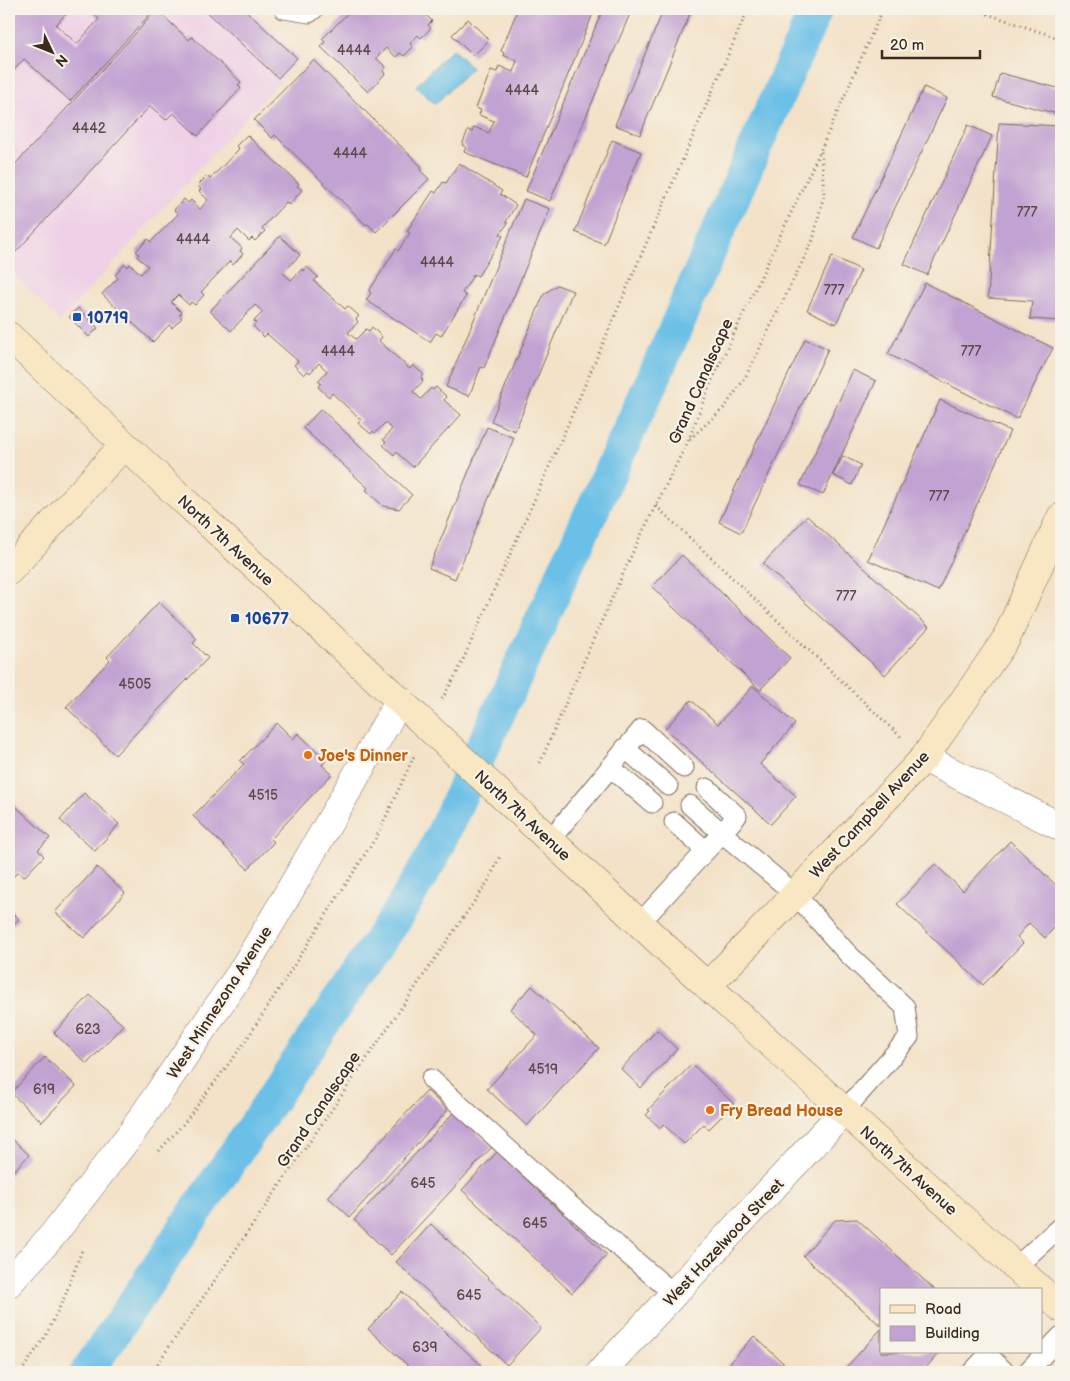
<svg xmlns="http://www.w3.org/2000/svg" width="1070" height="1381" viewBox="0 0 1070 1381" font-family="'Balsamiq Sans',sans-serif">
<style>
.built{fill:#efd0e6}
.water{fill:#6ac0e7;stroke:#527582}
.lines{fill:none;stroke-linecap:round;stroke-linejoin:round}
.canal{stroke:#6ac0e7;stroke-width:34}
.building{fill:#c2a2d2}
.lane-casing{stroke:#7b6a5a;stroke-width:21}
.street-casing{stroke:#7b6a5a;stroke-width:29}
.secondary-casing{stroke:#7b6a5a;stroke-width:29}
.path{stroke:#7b6a5a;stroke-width:3;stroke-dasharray:1 4;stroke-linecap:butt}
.lane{stroke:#fff;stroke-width:19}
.street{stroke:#fff;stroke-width:28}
.secondary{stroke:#f9e7c3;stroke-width:28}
.transit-dot{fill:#1a4fb4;stroke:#f7f3e8;stroke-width:2}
.food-dot{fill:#e8710a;stroke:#f7f3e8;stroke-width:2}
.labels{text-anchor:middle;stroke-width:4.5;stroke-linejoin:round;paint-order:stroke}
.number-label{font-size:14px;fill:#5d484b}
.transit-label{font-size:16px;font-weight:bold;fill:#164399;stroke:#f7f3e8;text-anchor:start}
.street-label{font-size:16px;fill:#3b2a1e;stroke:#f7f3e8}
.food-label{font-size:16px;font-weight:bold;fill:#c56008;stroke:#f7f3e8;text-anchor:start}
</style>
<rect width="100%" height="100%" fill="#f7f3e8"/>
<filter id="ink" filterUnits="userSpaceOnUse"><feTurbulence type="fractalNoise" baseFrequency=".02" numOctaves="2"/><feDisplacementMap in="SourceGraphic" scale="10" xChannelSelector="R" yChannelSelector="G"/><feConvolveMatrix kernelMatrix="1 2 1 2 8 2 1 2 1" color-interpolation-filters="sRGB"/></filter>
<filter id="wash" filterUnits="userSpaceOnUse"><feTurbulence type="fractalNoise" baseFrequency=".0096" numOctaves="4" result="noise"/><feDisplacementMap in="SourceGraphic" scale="20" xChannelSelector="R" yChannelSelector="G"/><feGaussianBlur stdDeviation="1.12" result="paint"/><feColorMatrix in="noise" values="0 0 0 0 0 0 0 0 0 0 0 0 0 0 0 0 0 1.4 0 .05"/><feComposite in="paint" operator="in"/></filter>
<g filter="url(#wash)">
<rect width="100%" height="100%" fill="#f3e2c8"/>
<!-- built -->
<path class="built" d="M 9,9 L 250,9 L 301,58 L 60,321 L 9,269 Z"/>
<!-- water -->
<path class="water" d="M 452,49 L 472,68 L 435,104 L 416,86 Z"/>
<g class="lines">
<!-- canal -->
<path class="canal" d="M 87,1372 L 403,906 L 431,859 L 658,368 L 816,9"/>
</g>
<g id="blocks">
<!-- building -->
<path class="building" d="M 9,9 L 70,9 L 56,25 L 77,44 L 99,19 L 94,14 L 99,9 L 155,9 L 70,101 L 24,59 L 9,76 Z
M 204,9 L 244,9 L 297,58 L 278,78 Z
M 352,9 L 424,9 L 422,11 L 432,21 L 428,25 L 431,28 L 421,38 L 418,35 L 410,44 L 413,47 L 404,56 L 400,53 L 396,57 L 386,48 L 376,58 L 386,67 L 383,71 L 385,74 L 368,92 L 321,47 L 325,42 L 322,39 Z
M 523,9 L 531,9 L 539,12 L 540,9 L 595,9 L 526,177 L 464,152 L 466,147 L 462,145 L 468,130 L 472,132 L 474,127 L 489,133 L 494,121 L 479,115 L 481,110 L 476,108 L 491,70 L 497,72 L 499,66 L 513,72 L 517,61 L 503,55 L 504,53 L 501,51 L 517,11 L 521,12 Z
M 603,9 L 632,9 L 550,201 L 526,191 Z
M 664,9 L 692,9 L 640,135 L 615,125 Z
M 157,10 L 189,40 L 192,37 L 241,82 L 238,85 L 241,88 L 198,136 L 173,113 L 166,120 L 150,106 L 14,254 L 9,250 L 9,171 Z
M 468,19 L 489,40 L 473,56 L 452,35 Z
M 313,60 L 422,167 L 420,170 L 429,179 L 376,232 L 368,224 L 366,225 L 275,135 L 272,138 L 254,120 Z
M 1000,73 L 1061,89 L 1061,115 L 993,97 Z
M 924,87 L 947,98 L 876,248 L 853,237 Z
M 999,123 L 1061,126 L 1061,321 L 1030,319 L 1032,301 L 988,298 Z
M 968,125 L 992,136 L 927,275 L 904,264 Z
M 247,135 L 299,184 L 297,186 L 302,190 L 289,205 L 286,202 L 262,228 L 265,231 L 255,241 L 252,238 L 249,241 L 238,230 L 231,238 L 242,248 L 240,251 L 243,254 L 233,265 L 230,261 L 201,292 L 204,295 L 195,305 L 191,302 L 189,305 L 178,295 L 171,302 L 182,313 L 179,315 L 182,318 L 172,328 L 169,325 L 153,342 L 102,294 L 118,278 L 115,275 L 125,264 L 128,267 L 130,264 L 141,274 L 148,266 L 137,257 L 139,254 L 136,251 L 148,239 L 151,242 L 178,214 L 174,210 L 184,199 L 188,203 L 191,200 L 200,209 L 208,200 L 199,191 L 201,189 L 197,186 L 207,176 L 210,179 L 239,149 L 236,146 Z
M 612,140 L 641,152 L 604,244 L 575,232 Z
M 459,163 L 502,191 L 500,194 L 516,205 L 506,222 L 508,223 L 500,234 L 503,236 L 478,276 L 474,274 L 462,293 L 466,296 L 441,336 L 436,333 L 430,342 L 366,300 L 371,293 L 369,291 L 396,249 L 398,251 L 410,233 L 407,231 L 433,191 L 436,193 L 443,182 L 446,183 Z
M 524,199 L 550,209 L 484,368 L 481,367 L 469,396 L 446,387 Z
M 280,236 L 300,255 L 283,273 L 291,280 L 302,269 L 304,271 L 307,267 L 318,277 L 314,281 L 345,309 L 348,306 L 359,316 L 356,319 L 358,322 L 348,333 L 356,339 L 366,329 L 369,331 L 372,327 L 382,337 L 379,341 L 410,369 L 413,365 L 424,375 L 421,378 L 423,381 L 413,392 L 421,399 L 431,388 L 433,390 L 436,387 L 447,397 L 444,400 L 461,415 L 413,467 L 396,452 L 394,455 L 383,445 L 386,442 L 383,440 L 392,429 L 385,423 L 375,433 L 373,431 L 371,434 L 358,423 L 361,420 L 332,393 L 329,397 L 318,387 L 321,383 L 318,381 L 327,371 L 319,363 L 310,373 L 308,371 L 304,375 L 294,365 L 298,361 L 267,334 L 264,337 L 253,326 L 256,323 L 254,321 L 263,312 L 255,305 L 231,331 L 210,311 Z
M 832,256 L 861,270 L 836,324 L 807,310 Z
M 925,283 L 1053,348 L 1017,419 L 888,354 Z
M 557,285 L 573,291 L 515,431 L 491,421 L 544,294 Z
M 78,308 L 98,328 L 89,337 L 69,317 Z
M 805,339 L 828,349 L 741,533 L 719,522 Z
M 853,370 L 876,381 L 823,495 L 800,485 Z
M 940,400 L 1010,431 L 938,591 L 868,560 Z
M 321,409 L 412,495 L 399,509 L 383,506 L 366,490 L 368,488 L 303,428 Z
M 487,427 L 514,438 L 455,579 L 429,568 Z
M 843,456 L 861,465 L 852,485 L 833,475 Z
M 807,516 L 929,627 L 885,675 L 763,564 Z
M 682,555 L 790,658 L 760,690 L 652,587 Z
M 159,602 L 197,639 L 193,643 L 208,658 L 115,755 L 66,707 L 110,660 L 107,657 Z
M 753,686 L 795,724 L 760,764 L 796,796 L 771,824 L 665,729 L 691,700 L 718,724 Z
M 277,723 L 293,739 L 298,733 L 326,760 L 322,765 L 332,774 L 271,839 L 274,842 L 248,869 L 193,816 L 244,764 L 240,761 Z
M 84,793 L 119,824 L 95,851 L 60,820 Z
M 9,800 L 50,838 L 38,850 L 44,856 L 24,877 L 18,872 L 9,881 Z
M 1010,841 L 1061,890 L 1061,920 L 1045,938 L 1029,923 L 1017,937 L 1023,943 L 983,985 L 897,904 L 935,864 L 963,891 Z
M 97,867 L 125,893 L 84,938 L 55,912 Z
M 9,909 L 19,919 L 9,928 Z
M 532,986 L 599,1048 L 527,1126 L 487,1089 L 537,1035 L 510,1009 Z
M 90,995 L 123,1025 L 87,1064 L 54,1033 Z
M 657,1030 L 677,1049 L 641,1088 L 621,1069 Z
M 45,1057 L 76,1086 L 42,1122 L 11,1093 Z
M 692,1064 L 734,1104 L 709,1129 L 704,1124 L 684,1144 L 663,1124 L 660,1128 L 646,1115 L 650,1111 L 648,1110 Z
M 427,1091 L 448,1110 L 350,1217 L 328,1197 Z
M 454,1112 L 492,1147 L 391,1255 L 354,1220 Z
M 9,1136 L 29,1155 L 9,1176 Z
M 497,1152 L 607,1255 L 572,1293 L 462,1190 Z
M 857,1219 L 935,1290 L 881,1290 L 881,1326 L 803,1256 L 835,1220 Z
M 431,1224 L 541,1328 L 507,1365 L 396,1262 Z
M 402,1292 L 482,1366 L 476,1372 L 415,1372 L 368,1329 Z
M 881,1329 L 881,1352 L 940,1352 L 922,1372 L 842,1372 Z
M 754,1336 L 793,1372 L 722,1372 Z"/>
</g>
</g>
<g filter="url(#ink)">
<use href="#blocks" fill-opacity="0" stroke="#7b6a5a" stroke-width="1"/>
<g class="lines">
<!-- lane casing -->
<g class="lane-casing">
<path id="lane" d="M 284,9 L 309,13 L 314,9
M 625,748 L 668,786
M 610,767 L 652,803
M 690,805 L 722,833 L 737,816 L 707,788
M 674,822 L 706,851
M 550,840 L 642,729 L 684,768
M 640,923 L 722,833 L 795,894 L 848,954 L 905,1007 L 909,1037 L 844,1111
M 431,1079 L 570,1205 L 674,1294
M 1016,1267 L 1061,1226
M 972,1372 L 988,1355 L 1005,1372
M 1027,1372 L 1061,1336"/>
</g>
<!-- street casing -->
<g class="street-casing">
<path id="street" d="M 924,758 L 1061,827
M 9,1283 L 52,1236 L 133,1131 L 240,974 L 275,916 L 400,700
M 601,1372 L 844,1111"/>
</g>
<!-- secondary casing -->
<g class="secondary-casing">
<path id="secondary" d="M 9,336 L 165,483 L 679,960 L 1041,1290
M 9,571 L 124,445
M 707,986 L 752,940 L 924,758 L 1006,639 L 1061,517
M 1041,1290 L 1061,1308"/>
</g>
<!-- path -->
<path class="path" d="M 973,9 L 1061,39
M 690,439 L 725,407 L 745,378 L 813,240 L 824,194 L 821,150
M 656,506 L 901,737
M 442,699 L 458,671 L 561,440 L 748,9
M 540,763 L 593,640 L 637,543 L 689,439 L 709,387 L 821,149 L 883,9
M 159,1151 L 184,1123 L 245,1042 L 378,834 L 414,756
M 21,1372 L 46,1335 L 65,1296 L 82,1250
M 152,1372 L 489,880 L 500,856"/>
<!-- lane -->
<use href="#lane" class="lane"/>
<!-- street -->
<use href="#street" class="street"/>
<!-- secondary -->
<use href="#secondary" class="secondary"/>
</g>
</g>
<!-- markers -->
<g class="transit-dot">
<rect x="72" y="312" width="10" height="10" rx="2.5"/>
<rect x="230" y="613" width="10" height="10" rx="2.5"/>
</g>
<g class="food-dot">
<circle cx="308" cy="755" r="5"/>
<circle cx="710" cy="1110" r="5"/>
</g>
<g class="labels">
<!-- number labels -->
<g class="number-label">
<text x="354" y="55">4444</text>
<text x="522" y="95">4444</text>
<text x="89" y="133">4442</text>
<text x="350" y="158">4444</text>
<text x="1027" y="217">777</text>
<text x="193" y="244">4444</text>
<text x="437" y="267">4444</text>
<text x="834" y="295">777</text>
<text x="338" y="356">4444</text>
<text x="971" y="356">777</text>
<text x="939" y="501">777</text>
<text x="846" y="601">777</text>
<text x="135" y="689">4505</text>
<text x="263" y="800">4515</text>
<text x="88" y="1034">623</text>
<text x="543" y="1074">4519</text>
<text x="44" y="1094">619</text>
<text x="423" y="1188">645</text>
<text x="535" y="1228">645</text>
<text x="469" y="1300">645</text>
<text x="425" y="1352">639</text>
</g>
<!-- transit labels -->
<g class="transit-label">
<text x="87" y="323">10719</text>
<text x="245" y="624">10677</text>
</g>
<!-- street labels -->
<g class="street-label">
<text transform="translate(700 381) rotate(-66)" y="6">Grand Canalscape</text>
<text transform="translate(226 540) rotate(43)" y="6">North 7th Avenue</text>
<text transform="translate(869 814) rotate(-47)" y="6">West Campbell Avenue</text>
<text transform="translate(523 815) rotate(43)" y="6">North 7th Avenue</text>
<text transform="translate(219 1002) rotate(-57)" y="6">West Minnezona Avenue</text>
<text transform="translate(318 1109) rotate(-56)" y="6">Grand Canalscape</text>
<text transform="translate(909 1170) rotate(42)" y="6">North 7th Avenue</text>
<text transform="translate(723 1242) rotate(-47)" y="6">West Hazelwood Street</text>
</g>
<!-- food labels -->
<g class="food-label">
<text x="318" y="761">Joe's Dinner</text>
<text x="720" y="1116">Fry Bread House</text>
</g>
</g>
<!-- margin -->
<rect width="1070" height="1381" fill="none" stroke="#f7f3e8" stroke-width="30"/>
<!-- legend -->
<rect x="880" y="1288" width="162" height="65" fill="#f7f3e8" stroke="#aca397"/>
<rect x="890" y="1305" width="25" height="8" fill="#f9e7c3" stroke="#aca397"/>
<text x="925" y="1314" font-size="15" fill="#3b2a1e">Road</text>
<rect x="890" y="1326" width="25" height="15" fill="#c2a2d2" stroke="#aca397"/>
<text x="925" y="1338" font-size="15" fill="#3b2a1e">Building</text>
<!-- north arrow -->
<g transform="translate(52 52) rotate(133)" stroke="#f7f3e8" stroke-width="4" paint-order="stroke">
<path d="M0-4L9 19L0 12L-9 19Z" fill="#3b2a1e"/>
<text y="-8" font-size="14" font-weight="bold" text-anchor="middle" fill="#3b2a1e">N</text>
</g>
<!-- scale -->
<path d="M882 50v8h98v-8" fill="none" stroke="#3b2a1e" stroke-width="2.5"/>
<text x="890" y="50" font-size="15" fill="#3b2a1e" stroke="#f7f3e8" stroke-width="4" paint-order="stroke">20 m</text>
</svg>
